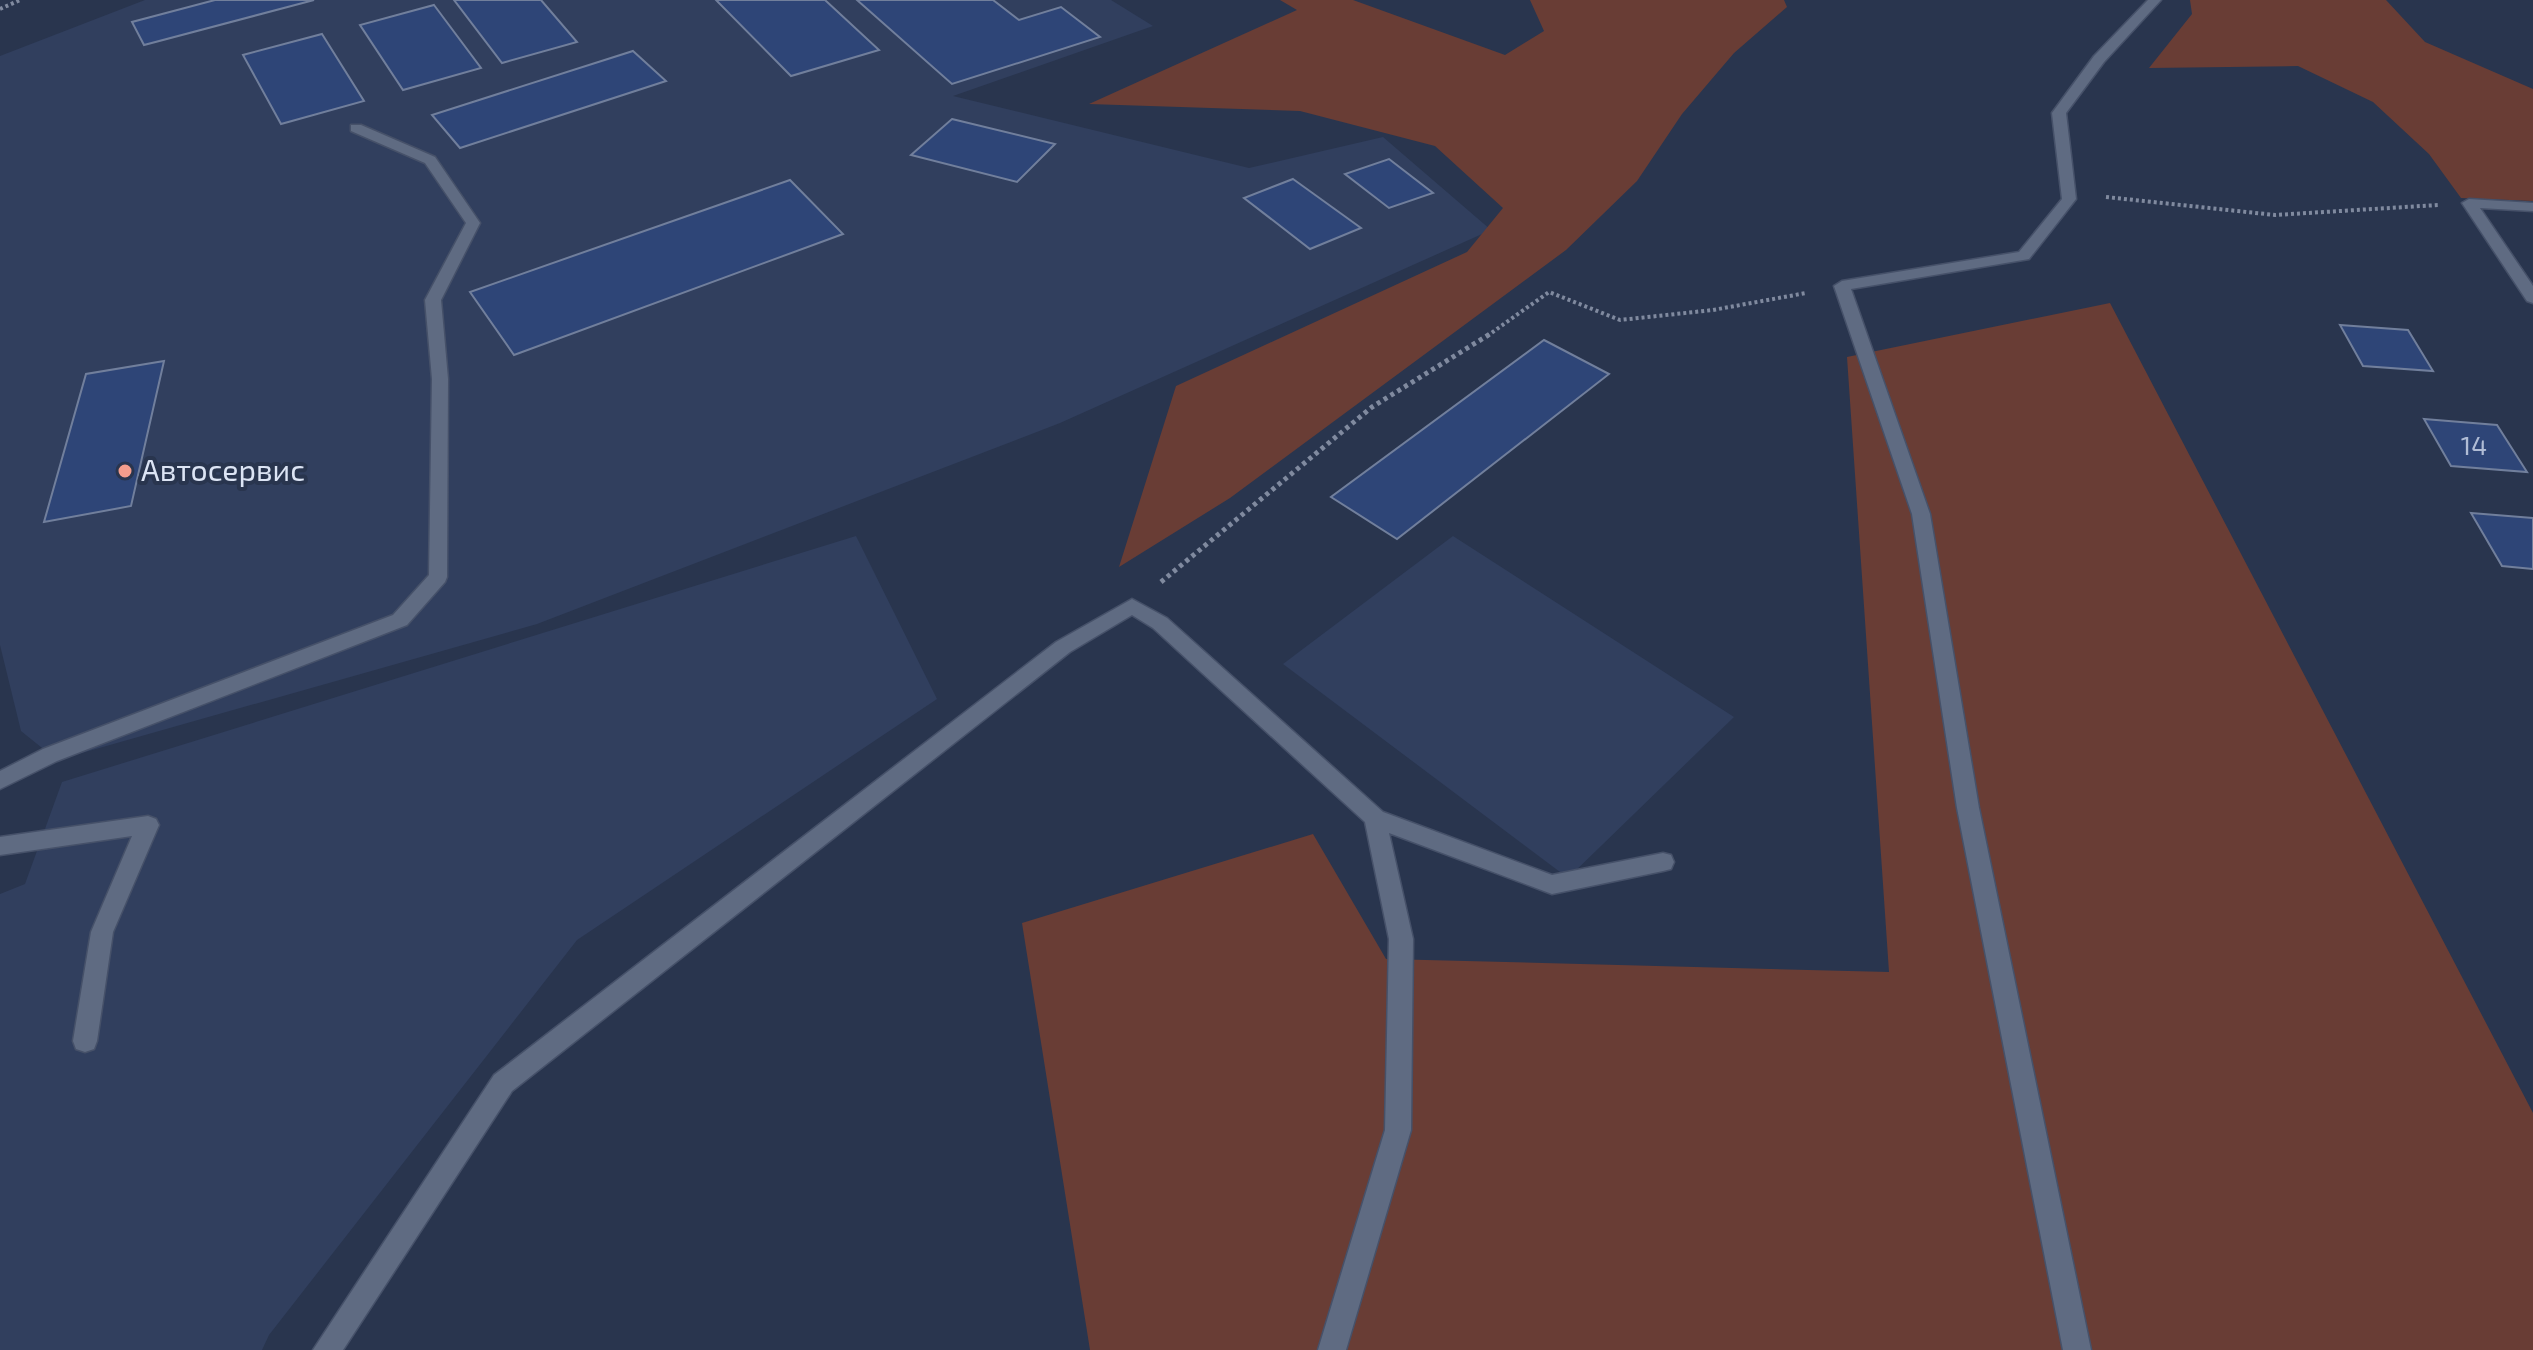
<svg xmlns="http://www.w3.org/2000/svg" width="2533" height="1350" viewBox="0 0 2533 1350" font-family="'Exo 2',sans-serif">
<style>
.built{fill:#313f5e}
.green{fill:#693d35}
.building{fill:#2e4577;stroke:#717f9c;stroke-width:2}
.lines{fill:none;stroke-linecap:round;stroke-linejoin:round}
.minor-casing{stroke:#465169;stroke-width:3}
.path-far1{stroke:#808a9f;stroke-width:4;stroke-dasharray:3 3;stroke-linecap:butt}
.path{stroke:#808a9f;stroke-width:5;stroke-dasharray:4 4;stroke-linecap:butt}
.minor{fill:#5f6b82;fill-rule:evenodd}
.poi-dot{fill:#f49d8d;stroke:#29354e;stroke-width:3}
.labels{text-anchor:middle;stroke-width:8;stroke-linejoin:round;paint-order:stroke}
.number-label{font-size:26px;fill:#b0bcd5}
.poi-label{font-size:30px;fill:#dce4f4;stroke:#29354e;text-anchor:start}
</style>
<rect width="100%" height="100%" fill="#29354e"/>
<!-- built -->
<path class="built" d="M 145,0 L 1111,0 L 1153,26 L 953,96 L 1249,168 L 1383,137 L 1491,230 L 1060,423 L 537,624 L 57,760 L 21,731 L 0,645 L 0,56 Z
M 856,536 L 937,699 L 577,940 L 269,1335 L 262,1350 L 0,1350 L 0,894 L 25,884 L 62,782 Z
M 1453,536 L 1734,717 L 1568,878 L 1283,664 Z"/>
<!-- green -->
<path class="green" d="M 1280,0 L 1353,0 L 1505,55 L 1544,31 L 1530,0 L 1784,0 L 1787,7 L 1734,53 L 1682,114 L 1637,181 L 1566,250 L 1230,498 L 1119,567 L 1176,386 L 1467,252 L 1503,208 L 1435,146 L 1300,111 L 1089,104 L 1297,10 Z
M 2190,0 L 2386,0 L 2425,42 L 2533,89 L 2533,201 L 2461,198 L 2429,154 L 2373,102 L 2298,66 L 2149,68 L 2192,14 Z
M 2110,303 L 2533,1113 L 2533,1350 L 1090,1350 L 1022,923 L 1313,834 L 1386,959 L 1889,972 L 1847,357 Z"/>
<!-- building -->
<path class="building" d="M 215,0 L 314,0 L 144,45 L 132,22 Z
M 454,0 L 541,0 L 577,42 L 502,63 Z
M 716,0 L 825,0 L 879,50 L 791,76 Z
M 857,0 L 993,0 L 1019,20 L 1061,7 L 1100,37 L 952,84 Z
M 434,5 L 481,68 L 403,90 L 360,25 Z
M 322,34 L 364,101 L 281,124 L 243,55 Z
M 633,51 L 666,81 L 460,148 L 432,115 Z
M 952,119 L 1055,144 L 1017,182 L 911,155 Z
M 1389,159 L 1433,193 L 1389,208 L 1345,174 Z
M 1293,179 L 1361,228 L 1310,249 L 1244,198 Z
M 790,180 L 843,234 L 514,355 L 470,292 Z
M 2340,325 L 2408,330 L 2433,371 L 2363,366 Z
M 1544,340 L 1609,374 L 1397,539 L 1331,497 Z
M 164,361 L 131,506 L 44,522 L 86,374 Z
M 2424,419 L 2497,425 L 2527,472 L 2451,466 Z
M 2471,513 L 2533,518 L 2533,569 L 2502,566 Z"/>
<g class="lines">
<!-- minor casing -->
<g class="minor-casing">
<path id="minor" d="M 2148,0 L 2161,0 L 2104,62 L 2066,113 L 2076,199 L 2029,259 L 1851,289 L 1930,514 L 1979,808 L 2091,1350 L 2063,1350 L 1957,808 L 1912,514 L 1834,286 L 1842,281 L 2019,252 L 2062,199 L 2052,113 L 2094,56 Z
M 351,125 L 361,125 L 435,157 L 480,223 L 441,300 L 448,379 L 447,577 L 445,582 L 407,625 L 57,761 L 0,789 L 0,771 L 43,749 L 393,615 L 429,575 L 432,379 L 425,300 L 466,223 L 425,163 L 351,131 Z
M 2469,199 L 2533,203 L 2533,211 L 2480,208 L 2533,286 L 2533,303 L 2527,301 L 2462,203 Z
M 1132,599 L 1167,618 L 1383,812 L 1552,875 L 1663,853 L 1671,855 L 1674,862 L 1671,869 L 1663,871 L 1552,894 L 1389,833 L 1413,939 L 1411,1130 L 1346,1350 L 1318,1350 L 1385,1130 L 1389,939 L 1365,822 L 1153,628 L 1132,615 L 1070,652 L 512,1091 L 343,1350 L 313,1350 L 494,1075 L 1056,642 Z
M 148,816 L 156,819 L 159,825 L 113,932 L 97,1041 L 94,1049 L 85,1052 L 76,1049 L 73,1041 L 91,932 L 132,836 L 0,855 L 0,837 Z"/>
</g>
<!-- path-far1 -->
<path class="path-far1" d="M 0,9 L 20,0
M 2106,197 L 2275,215 L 2438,205
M 1487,336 L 1549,292 L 1620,320 L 1713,310 L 1806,293"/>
<!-- path -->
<path class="path" d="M 1161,582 L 1372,407 L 1490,334"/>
<!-- minor -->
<use href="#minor" class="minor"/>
</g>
<!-- markers -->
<circle class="poi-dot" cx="125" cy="471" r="8"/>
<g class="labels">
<!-- number labels -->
<g class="number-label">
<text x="2474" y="455">14</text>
</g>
<!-- poi labels -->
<g class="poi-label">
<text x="141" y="481">Автосервис</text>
</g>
</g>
</svg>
